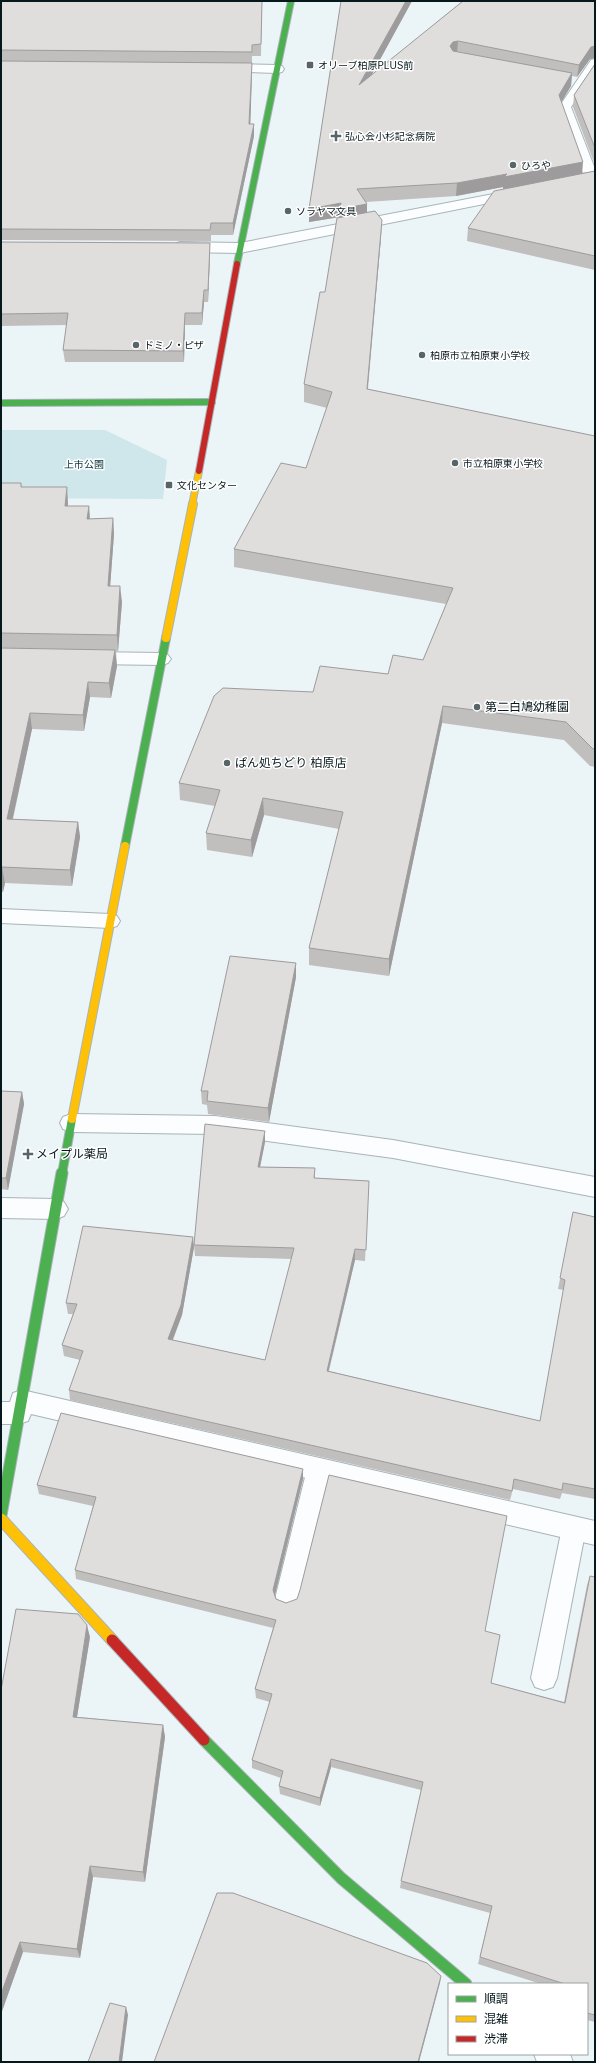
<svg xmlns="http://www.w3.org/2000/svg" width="596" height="2063" viewBox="0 0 596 2063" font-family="Inter,'Noto Sans JP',sans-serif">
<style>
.green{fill:#cfe6eb}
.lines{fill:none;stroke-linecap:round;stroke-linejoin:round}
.lane-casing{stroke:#a8b4b7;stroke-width:2}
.street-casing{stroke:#a8b4b7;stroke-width:2}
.fast-far2-casing{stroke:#a8b4b7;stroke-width:8}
.fast-far1-casing{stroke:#a8b4b7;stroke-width:10}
.fast-casing{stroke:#a8b4b7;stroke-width:13}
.slow-far2-casing{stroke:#a8b4b7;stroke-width:8}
.slow-far1-casing{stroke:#a8b4b7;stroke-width:10}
.slow-casing{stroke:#a8b4b7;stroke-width:13}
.jam-far1-casing{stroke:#a8b4b7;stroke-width:8}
.jam-casing{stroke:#a8b4b7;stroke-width:13}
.lane{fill:#fcfdfe;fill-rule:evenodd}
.street{fill:#fcfdfe;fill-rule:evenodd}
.fast-far2{stroke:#4caf50;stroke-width:6}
.fast-far1{stroke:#4caf50;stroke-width:8}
.fast{stroke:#4caf50;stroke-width:11}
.slow-far2{stroke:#ffc107;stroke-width:6}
.slow-far1{stroke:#ffc107;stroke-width:8}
.slow{stroke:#ffc107;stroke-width:11}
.jam-far1{stroke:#c62828;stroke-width:6}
.jam{stroke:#c62828;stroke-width:11}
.wall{fill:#c1bebe}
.shaded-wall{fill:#9d9b9b}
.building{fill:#e0dddd;stroke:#9d9b9b}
.poi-dot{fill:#576569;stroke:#fff;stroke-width:1.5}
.labels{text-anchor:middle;stroke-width:3;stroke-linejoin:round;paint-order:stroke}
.far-poi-label{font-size:10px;fill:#07181c;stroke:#fff;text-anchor:start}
.far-park-label{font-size:10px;fill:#043138;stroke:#fff}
.poi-label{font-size:12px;fill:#07181c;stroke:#fff;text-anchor:start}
</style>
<rect width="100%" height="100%" fill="#ebf4f7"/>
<!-- green -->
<path class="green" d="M 1,430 L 105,430 L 167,460 L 163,499 L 1,498 Z"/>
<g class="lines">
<!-- lane casing -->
<g class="lane-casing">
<path id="lane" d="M 595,59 L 595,72 L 571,107 L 595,169 L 595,182 L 592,183 L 585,179 L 559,107 L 591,60 Z
M 89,652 L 162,653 L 168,655 L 171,659 L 168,663 L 162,665 L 89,664 L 83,662 L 80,658 L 83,654 Z
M 1,909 L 110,914 L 117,916 L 120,921 L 117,926 L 110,928 L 1,923 Z
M 319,1458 L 327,1461 L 331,1469 L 299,1599 L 296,1607 L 287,1611 L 278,1607 L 275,1599 L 307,1469 L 311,1461 Z
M 574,1517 L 582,1520 L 586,1528 L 557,1678 L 553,1687 L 544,1690 L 535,1687 L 531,1678 L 562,1528 L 566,1520 Z"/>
</g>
<!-- street casing -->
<g class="street-casing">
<path id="street" d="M 222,64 L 277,65 L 282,66 L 284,69 L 282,72 L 277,73 L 217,71 L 215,68 L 217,65 Z
M 519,189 L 524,190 L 526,193 L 524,196 L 240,253 L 180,252 L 175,250 L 172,247 L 175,244 L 180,242 L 240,243 Z
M 71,1114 L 215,1116 L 393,1140 L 595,1177 L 595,1197 L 393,1158 L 215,1134 L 71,1132 L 63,1129 L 60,1123 L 63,1117 Z
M 1,1198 L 56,1199 L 64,1202 L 68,1209 L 64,1216 L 56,1219 L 1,1218 Z
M 22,1390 L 595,1521 L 595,1545 L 31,1414 L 28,1421 L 19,1424 L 1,1424 L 1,1402 L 10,1402 L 13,1393 Z
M 534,2054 L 570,2054 L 573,2062 L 537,2062 Z"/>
</g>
<!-- fast-far2 casing -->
<g class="fast-far2-casing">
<path id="fast-far2" d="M 237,264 L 291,1
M 1,403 L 212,402"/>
</g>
<!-- fast-far1 casing -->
<g class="fast-far1-casing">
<path id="fast-far1" d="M 125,846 L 166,638
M 62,1174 L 72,1119"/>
</g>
<!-- fast casing -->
<g class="fast-casing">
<path id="fast" d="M 1,1515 L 62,1173
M 204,1740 L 341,1878 L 466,1984"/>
</g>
<!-- slow-far2 casing -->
<g class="slow-far2-casing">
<path id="slow-far2" d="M 192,505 L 199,471"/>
</g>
<!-- slow-far1 casing -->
<g class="slow-far1-casing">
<path id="slow-far1" d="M 166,638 L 193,504
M 72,1119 L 125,846"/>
</g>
<!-- slow casing -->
<g class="slow-casing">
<path id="slow" d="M 1,1519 L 112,1640"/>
</g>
<!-- jam-far1 casing -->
<g class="jam-far1-casing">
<path id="jam-far1" d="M 199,471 L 237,264"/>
</g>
<!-- jam casing -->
<g class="jam-casing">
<path id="jam" d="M 112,1640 L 204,1740"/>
</g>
<!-- lane -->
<use href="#lane" class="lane"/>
<!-- street -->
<use href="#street" class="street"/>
<!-- fast-far2 -->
<use href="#fast-far2" class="fast-far2"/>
<!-- fast-far1 -->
<use href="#fast-far1" class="fast-far1"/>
<!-- fast -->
<use href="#fast" class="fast"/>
<!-- slow-far2 -->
<use href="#slow-far2" class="slow-far2"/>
<!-- slow-far1 -->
<use href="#slow-far1" class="slow-far1"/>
<!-- slow -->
<use href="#slow" class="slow"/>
<!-- jam-far1 -->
<use href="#jam-far1" class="jam-far1"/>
<!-- jam -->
<use href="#jam" class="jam"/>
</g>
<!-- wall -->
<path class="wall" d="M 1,1 L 262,1 L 261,56 L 252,56 L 252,63 L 250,124 L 254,136 L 233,235 L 211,235 L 211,241 L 1,240 Z
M 341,1 L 412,1 L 371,76 L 463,1 L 595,1 L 595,58 L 590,59 L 577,77 L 572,76 L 571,86 L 561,101 L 582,173 L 595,171 L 595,270 L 467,241 L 468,228 L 503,189 L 503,187 L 456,196 L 366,202 L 367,212 L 381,237 L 368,389 L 595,436 L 595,767 L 590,766 L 564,740 L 442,723 L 389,976 L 309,965 L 309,948 L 339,829 L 264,815 L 252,857 L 207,850 L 206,833 L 215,806 L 180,800 L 179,783 L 313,692 L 388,674 L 423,660 L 446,604 L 234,567 L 234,549 L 306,468 L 327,408 L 304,402 L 304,384 L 325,292 L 340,217 L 309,222 L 309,209 Z
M 595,64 L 595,165 L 573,107 L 574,95 Z
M 1,242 L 210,243 L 210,254 L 208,302 L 204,302 L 202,325 L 185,325 L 184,362 L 65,362 L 63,350 L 67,325 L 1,326 Z
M 1,483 L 21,483 L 22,487 L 68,503 L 68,506 L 89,506 L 90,519 L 113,518 L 114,534 L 110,586 L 122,602 L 118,651 L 116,651 L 117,666 L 111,698 L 90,697 L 84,731 L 32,729 L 13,819 L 78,822 L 80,837 L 72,886 L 5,883 L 3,892 L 1,892 Z
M 296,963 L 296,977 L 269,1122 L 208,1114 L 207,1105 L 202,1104 L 201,1091 Z
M 1,1091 L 22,1092 L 24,1104 L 8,1190 L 1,1189 Z
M 265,1131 L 265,1142 L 260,1167 L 315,1168 L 315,1178 L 369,1181 L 365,1261 L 355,1260 L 329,1371 L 540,1421 L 564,1290 L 558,1289 L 573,1212 L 595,1217 L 595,1499 L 562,1493 L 560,1499 L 513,1489 L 510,1500 L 70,1400 L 69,1390 L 80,1360 L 64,1356 L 62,1345 L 73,1314 L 68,1314 L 66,1303 L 194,1247 L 182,1315 L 173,1340 L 265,1360 L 292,1259 L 195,1256 L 194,1245 Z
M 303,1479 L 275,1594 L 276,1599 L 286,1603 L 485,1631 L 491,1683 L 564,1702 L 587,1585 L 590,1576 L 595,1577 L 595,2022 L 587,2020 L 587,1984 L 541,1984 L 478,1964 L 490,1913 L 400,1888 L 401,1881 L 421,1790 L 331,1767 L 320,1806 L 280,1794 L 279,1786 L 281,1778 L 252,1768 L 252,1760 L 270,1702 L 256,1698 L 255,1689 L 273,1628 L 76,1579 L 75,1570 L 93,1506 L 39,1494 L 37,1485 Z
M 90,1637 L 77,1717 L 163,1725 L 165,1737 L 145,1882 L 93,1877 L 80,1958 L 23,1952 L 1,2014 Z"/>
<!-- shaded-wall -->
<path class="shaded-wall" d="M 406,1 L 412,1 L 359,98 L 359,85 Z
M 458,41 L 457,54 L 453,55 L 450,46 L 453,42 Z
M 595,46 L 595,58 L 590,59 L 577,77 L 579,65 L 591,47 Z
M 252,63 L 252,74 L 250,135 L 249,124 Z
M 572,73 L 571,86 L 558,108 L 559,95 Z
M 254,124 L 254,136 L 233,235 L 233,223 Z
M 583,162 L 582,175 L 503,190 L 503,187 L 456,196 L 457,183 L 507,174 Z
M 341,203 L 367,204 L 367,217 L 339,222 L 340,217 L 309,222 L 309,209 Z
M 382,220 L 381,237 L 366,406 L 367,389 Z
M 210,243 L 210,254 L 208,302 L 208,290 Z
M 204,290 L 204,302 L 202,325 L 202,313 Z
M 185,313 L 185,325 L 184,362 L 183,351 Z
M 67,487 L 68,503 L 67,522 L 65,506 Z
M 89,506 L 90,522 L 87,519 Z
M 113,518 L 114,534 L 109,602 L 108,586 Z
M 120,586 L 122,602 L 118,651 L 117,635 Z
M 115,650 L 117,666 L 111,698 L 109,683 Z
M 88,682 L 90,697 L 84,731 L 83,715 Z
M 443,706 L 442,723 L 389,976 L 389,959 Z
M 30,713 L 32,729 L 9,835 L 7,819 Z
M 263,798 L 264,815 L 252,857 L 251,840 Z
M 78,822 L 80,837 L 72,886 L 70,870 Z
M 2,867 L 5,883 L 3,892 L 1,881 L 1,873 Z
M 296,963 L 296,977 L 269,1122 L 268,1108 Z
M 22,1092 L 24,1104 L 8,1190 L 6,1178 Z
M 265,1131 L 265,1142 L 258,1177 L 258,1167 Z
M 193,1237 L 194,1247 L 182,1315 L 169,1349 L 168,1339 Z
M 355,1249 L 355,1260 L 326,1381 L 327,1371 Z
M 303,1469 L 303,1479 L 274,1599 L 273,1590 Z
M 87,1625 L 90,1637 L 75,1729 L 73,1717 Z
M 163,1725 L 165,1737 L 145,1882 L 143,1872 Z
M 331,1759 L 331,1767 L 320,1806 L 320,1798 Z
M 90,1866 L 93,1877 L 80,1958 L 77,1949 Z
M 20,1942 L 23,1952 L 1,2014 L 1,1994 Z
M 441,1976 L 440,1983 L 419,2062 L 418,2062 Z
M 126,2007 L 128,2015 L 122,2062 L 119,2062 Z"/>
<!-- building -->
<path class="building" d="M 1,1 L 262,1 L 261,44 L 252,45 L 252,52 L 1,50 Z
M 341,1 L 406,1 L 359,85 L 463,1 L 595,1 L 595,46 L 591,47 L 579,65 L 458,41 L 453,42 L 450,46 L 453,51 L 572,73 L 559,95 L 583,162 L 504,177 L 507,174 L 457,183 L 357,189 L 367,204 L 340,209 L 341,203 L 309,209 Z
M 1,61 L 252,63 L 249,124 L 254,124 L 233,223 L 211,223 L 210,230 L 1,229 Z
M 595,64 L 595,148 L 574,95 Z
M 595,171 L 595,256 L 468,228 L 494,191 Z
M 375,211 L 382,220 L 367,389 L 595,436 L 595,749 L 593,749 L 566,722 L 443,706 L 389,959 L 309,948 L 343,812 L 263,798 L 251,840 L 206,833 L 220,790 L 179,783 L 214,696 L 223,688 L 313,692 L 320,666 L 388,674 L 393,655 L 423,660 L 453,588 L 234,549 L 281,463 L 306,468 L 332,392 L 304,384 L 320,292 L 325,292 L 337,218 Z
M 1,242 L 210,243 L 208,290 L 204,290 L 202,313 L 185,313 L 183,351 L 63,350 L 68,313 L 1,314 Z
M 1,483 L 21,483 L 21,487 L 67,487 L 65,506 L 89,506 L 87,519 L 113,518 L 108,586 L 120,586 L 117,635 L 1,633 Z
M 1,648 L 115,650 L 109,683 L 88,682 L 83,715 L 30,713 L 7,819 L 78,822 L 70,870 L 2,867 L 1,873 Z
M 230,956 L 296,963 L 268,1108 L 207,1101 L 208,1091 L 201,1091 Z
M 1,1091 L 22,1092 L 6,1178 L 1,1178 Z
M 205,1124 L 265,1131 L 258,1167 L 315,1168 L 314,1178 L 369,1181 L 366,1250 L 355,1249 L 327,1371 L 540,1421 L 565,1280 L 560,1278 L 573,1212 L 595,1217 L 595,1489 L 563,1483 L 562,1490 L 514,1479 L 512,1491 L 69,1390 L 83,1351 L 62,1345 L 77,1304 L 66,1303 L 83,1226 L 193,1237 L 181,1305 L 168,1339 L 265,1360 L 294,1248 L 194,1245 Z
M 61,1413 L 303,1469 L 273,1590 L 276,1599 L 286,1603 L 297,1599 L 300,1590 L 329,1475 L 507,1516 L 485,1631 L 500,1635 L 491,1683 L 565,1703 L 590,1576 L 595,1577 L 595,2015 L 587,2013 L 587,1984 L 565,1984 L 480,1957 L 492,1906 L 401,1881 L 423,1782 L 331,1759 L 320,1798 L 279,1786 L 283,1771 L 252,1760 L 272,1694 L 255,1689 L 276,1620 L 75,1570 L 96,1497 L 37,1485 Z
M 16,1609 L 78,1614 L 87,1625 L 73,1717 L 163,1725 L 143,1872 L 90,1866 L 77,1949 L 20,1942 L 1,1994 L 1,1690 Z
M 217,1893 L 233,1893 L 427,1963 L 441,1976 L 418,2062 L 154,2062 Z
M 110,2003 L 126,2007 L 119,2062 L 88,2062 Z"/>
<!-- markers -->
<g class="poi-dot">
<rect x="306" y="61" width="8" height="8" rx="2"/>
<path d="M334 130h4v4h4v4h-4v4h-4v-4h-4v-4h4z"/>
<circle cx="513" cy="165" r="4"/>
<circle cx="288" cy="211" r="4"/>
<circle cx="136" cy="345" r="4"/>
<circle cx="422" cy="355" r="4"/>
<circle cx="455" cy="463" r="4"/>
<rect x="165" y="481" width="8" height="8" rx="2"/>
<circle cx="477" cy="707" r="4"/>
<circle cx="227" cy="763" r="4"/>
<path d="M26 1148h4v4h4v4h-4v4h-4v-4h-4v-4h4z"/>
</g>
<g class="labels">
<!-- far-poi labels -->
<g class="far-poi-label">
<text x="318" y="69">オリーブ柏原PLUS前</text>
<text x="345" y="140">弘心会小杉記念病院</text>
<text x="521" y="169">ひろや</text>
<text x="296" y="215">ソラヤマ文具</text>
<text x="144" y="349">ドミノ・ピザ</text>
<text x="430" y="359">柏原市立柏原東小学校</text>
<text x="463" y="467">市立柏原東小学校</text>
<text x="177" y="489">文化センター</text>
</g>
<!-- far-park labels -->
<g class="far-park-label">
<text x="84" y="468">上市公園</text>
</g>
<!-- poi labels -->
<g class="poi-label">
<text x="485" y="711">第二白鳩幼稚園</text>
<text x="235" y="767">ぱん処ちどり 柏原店</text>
<text x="36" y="1158">メイプル薬局</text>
</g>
</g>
<!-- border -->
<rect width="596" height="2063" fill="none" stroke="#07181c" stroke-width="4"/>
<!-- legend -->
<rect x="448" y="1983" width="140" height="72" fill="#ffffff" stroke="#9ca3a4"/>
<rect x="456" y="1996" width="20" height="6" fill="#4caf50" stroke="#9ca3a4"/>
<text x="484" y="2003" font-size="12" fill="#07181c">順調</text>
<rect x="456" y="2016" width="20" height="6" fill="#ffc107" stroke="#9ca3a4"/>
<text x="484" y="2023" font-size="12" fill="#07181c">混雑</text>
<rect x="456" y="2036" width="20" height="6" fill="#c62828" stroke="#9ca3a4"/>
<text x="484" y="2043" font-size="12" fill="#07181c">渋滞</text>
</svg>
